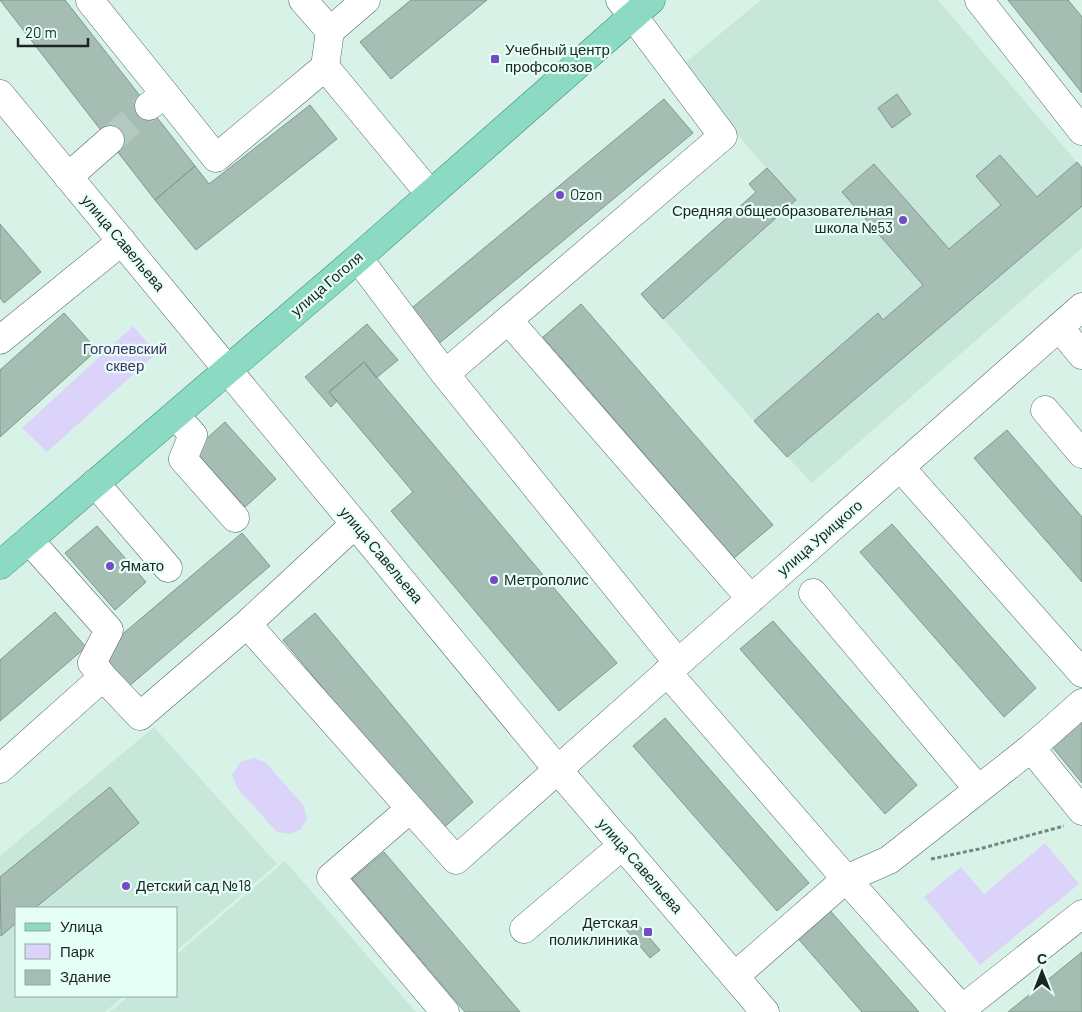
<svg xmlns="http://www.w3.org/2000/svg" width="1082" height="1012" viewBox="0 0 1082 1012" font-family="Barlow,sans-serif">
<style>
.built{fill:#c6e7da}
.green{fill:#dcd3fa}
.building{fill:#a6bdb4;stroke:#80978e}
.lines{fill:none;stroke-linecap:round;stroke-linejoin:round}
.minor-tunnel{stroke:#b3c9c0;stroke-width:28;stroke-dasharray:28 14;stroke-linecap:butt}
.minor-casing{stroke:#546961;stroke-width:29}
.major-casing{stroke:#338a72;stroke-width:29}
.path{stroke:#768780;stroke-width:3;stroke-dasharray:4 2.5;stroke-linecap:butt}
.minor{stroke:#fff;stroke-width:28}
.major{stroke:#8cdac4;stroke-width:28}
.poi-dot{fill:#764ac2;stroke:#e6fff6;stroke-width:2}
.labels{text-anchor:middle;stroke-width:4.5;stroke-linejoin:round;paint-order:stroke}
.poi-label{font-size:15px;fill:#1c2521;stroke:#e6fff6;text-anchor:start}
.street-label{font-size:15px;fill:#1c2521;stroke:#e6fff6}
.park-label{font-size:15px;fill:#432f6a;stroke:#e6fff6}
</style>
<rect width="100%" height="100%" fill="#d9f2e8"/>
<!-- built -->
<path class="built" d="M 761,0 L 938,0 L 1082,168 L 1082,248 L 812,483 L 754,421 L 641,294 L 756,192 L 749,184 L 766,168 L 680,67 Z
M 154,727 L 277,864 L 176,951 L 176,908 L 16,908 L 16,996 L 124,996 L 105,1012 L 0,1012 L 0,856 Z
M 285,861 L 416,1012 L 110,1012 L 129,996 L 176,996 L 176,955 Z"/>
<!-- green -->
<path class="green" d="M 133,326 L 157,353 L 47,452 L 22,428 Z
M 254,758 L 265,762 L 304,806 L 307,819 L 301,829 L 291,834 L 277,832 L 238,789 L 232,775 L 240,762 Z
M 1045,843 L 1079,884 L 980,965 L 924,897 L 961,867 L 984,894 Z"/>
<!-- building -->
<path class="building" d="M 0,0 L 65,0 L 195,166 L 155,200 Z
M 411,0 L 487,0 L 391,79 L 360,42 Z
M 1008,0 L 1068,0 L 1082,17 L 1082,93 Z
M 897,94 L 911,114 L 892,128 L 878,108 Z
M 664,99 L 693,133 L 436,346 L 407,312 Z
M 310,105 L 337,139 L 196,250 L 155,200 L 195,166 L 209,184 Z
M 1000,155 L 1037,197 L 1077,162 L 1082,168 L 1082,206 L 787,457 L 754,421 L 878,313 L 883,320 L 923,285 L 842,192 L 874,164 L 949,249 L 1001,205 L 976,176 Z
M 767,168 L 796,200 L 663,319 L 641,294 L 756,192 L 749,184 Z
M 0,224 L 41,272 L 4,303 L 0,298 Z
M 581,304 L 773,525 L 734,558 L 543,337 Z
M 64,313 L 97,350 L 0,437 L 0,370 Z
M 367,324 L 398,360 L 376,378 L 364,362 L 329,392 L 337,401 L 331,407 L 305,377 Z
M 364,362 L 617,663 L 559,711 L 391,511 L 413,492 L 329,392 Z
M 225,422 L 276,479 L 245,507 L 194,450 Z
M 1007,430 L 1082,517 L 1082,582 L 974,458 Z
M 892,524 L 1036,688 L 1004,717 L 860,552 Z
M 97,526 L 146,582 L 115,610 L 65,553 Z
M 242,533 L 270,566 L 128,687 L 99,654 Z
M 55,612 L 86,647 L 0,721 L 0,660 Z
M 315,613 L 473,802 L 441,830 L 283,640 Z
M 773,621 L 917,785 L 885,814 L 740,649 Z
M 1082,716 L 1082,783 L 1049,743 Z
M 665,718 L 809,883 L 777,911 L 633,746 Z
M 110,787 L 139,823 L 35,908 L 16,908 L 16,923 L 1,936 L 0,877 Z
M 384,852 L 520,1012 L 465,1012 L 352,879 Z
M 827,907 L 919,1012 L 862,1012 L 795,935 Z
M 632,918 L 660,950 L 650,958 L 623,926 Z
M 1082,952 L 1082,1012 L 1008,1012 Z"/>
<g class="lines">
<!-- minor-tunnel -->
<path class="minor-tunnel" d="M 110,140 L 149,106"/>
<!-- minor casing -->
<g class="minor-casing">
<path id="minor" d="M 91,0 L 90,1 L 165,94 L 149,106
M 303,0 L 330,31 L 325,67 L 430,194
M 979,0 L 1082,131
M 330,31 L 366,0
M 0,94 L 558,770 L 765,1012
M 165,94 L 216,158 L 325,67
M 68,177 L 110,140
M 358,258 L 445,374 L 678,663
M 508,320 L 751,599
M 1059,327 L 1082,355
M 0,340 L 122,241
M 445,374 L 723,136 L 633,16 L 620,0
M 1045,410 L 1082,454
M 175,415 L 193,435 L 183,459 L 235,518
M 900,467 L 1082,673
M 95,483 L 168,568
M 355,524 L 247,624 L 456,860 L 678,663 L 1082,307
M 29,540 L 109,630 L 92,663 L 103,677
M 813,593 L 978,789
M 667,672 L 846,879 L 965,1012
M 1031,748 L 1082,811
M 0,769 L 103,677 L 140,716 L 247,624
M 410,809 L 331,877 L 445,1012
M 524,929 L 623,845
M 735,976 L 846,879 L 889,860 L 1031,748 L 1082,703
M 962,1009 L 1082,914"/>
</g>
<!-- major casing -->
<g class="major-casing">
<path id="major" d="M 0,565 L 358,258 L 651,0"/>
</g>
<!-- path -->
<path class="path" d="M 931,859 L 979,849 L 1064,826"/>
<!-- minor -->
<use href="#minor" class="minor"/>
<!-- major -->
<use href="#major" class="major"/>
</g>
<!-- markers -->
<g class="poi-dot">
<rect x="490" y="54" width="10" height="10" rx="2.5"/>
<circle cx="560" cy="195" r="5"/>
<circle cx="903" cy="220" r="5"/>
<circle cx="110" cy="566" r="5"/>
<circle cx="494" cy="580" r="5"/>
<circle cx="126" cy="886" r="5"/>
<rect x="643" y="927" width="10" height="10" rx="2.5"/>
</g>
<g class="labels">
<!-- poi labels -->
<g class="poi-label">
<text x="505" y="55">Учебный центр<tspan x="505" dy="17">профсоюзов</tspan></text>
<text x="570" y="200">Ozon</text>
<text x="893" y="216" text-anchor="end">Средняя общеобразовательная<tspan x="893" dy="17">школа №53</tspan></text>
<text x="120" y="571">Ямато</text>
<text x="504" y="585">Метрополис</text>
<text x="136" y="891">Детский сад №18</text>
<text x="638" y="928" text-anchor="end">Детская<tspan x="638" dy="17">поликлиника</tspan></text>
</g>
<!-- street labels -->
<g class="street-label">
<text transform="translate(123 243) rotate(50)" y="5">улица Савельева</text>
<text transform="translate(327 284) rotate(-41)" y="5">улица Гоголя</text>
<text transform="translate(820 538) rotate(-41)" y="5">улица Урицкого</text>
<text transform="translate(381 555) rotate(50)" y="5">улица Савельева</text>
<text transform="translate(640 866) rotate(49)" y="5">улица Савельева</text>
</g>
<!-- park labels -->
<g class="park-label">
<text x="125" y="354">Гоголевский<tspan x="125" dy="17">сквер</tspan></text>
</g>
</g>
<!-- legend -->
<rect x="15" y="907" width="162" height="90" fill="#e6fff6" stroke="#95a8a1"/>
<rect x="25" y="923" width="25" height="8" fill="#8cdac4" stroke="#95a8a1"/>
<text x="60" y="932" font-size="15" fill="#1c2521">Улица</text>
<rect x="25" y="944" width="25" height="15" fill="#dcd3fa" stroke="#95a8a1"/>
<text x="60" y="957" font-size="15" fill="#1c2521">Парк</text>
<rect x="25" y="970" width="25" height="15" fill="#a6bdb4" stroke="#95a8a1"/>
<text x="60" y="982" font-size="15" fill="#1c2521">Здание</text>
<!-- north arrow -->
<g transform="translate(1042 972)" stroke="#e6fff6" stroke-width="4" paint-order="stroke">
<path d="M0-4L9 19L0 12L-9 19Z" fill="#1c2521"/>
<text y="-8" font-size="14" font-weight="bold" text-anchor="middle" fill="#1c2521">С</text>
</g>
<!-- scale -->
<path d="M18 38v8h70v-8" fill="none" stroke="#1c2521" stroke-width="2.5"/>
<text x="25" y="38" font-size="15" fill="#1c2521" stroke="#e6fff6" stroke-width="4" paint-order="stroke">20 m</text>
</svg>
